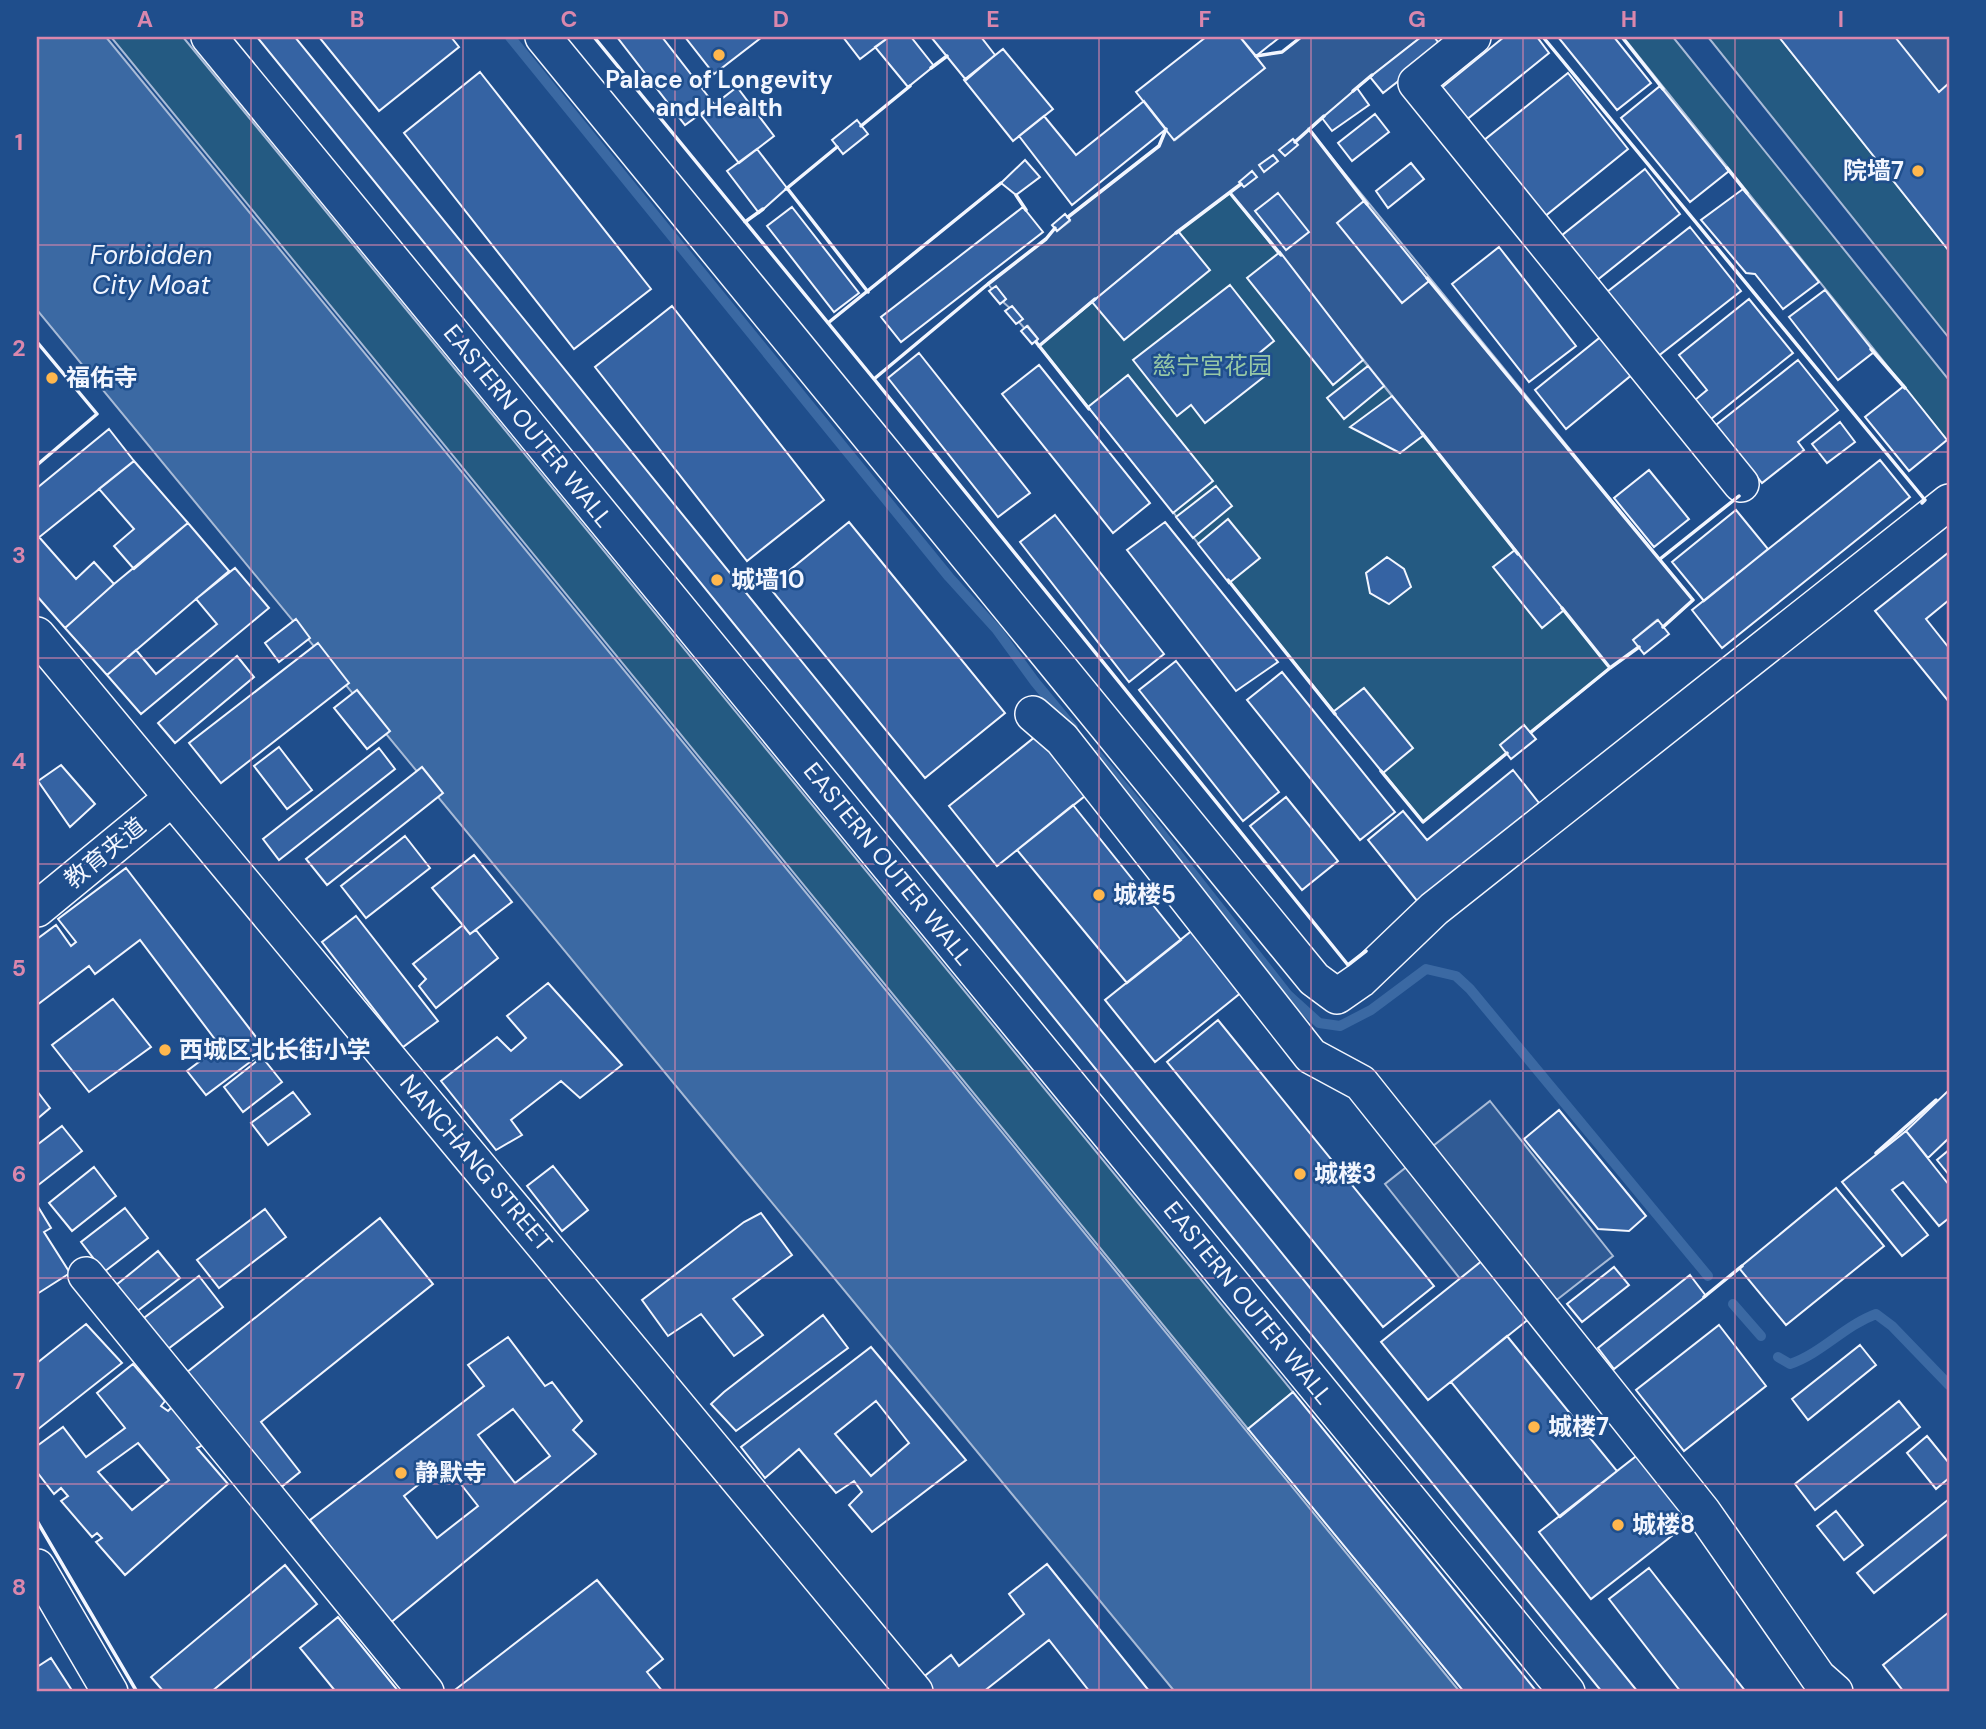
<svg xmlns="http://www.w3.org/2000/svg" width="1986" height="1729" viewBox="0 0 1986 1729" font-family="'DM Sans','Noto Sans SC',sans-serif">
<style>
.green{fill:#245a82;stroke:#a8bbd7;stroke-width:2}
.parking{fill:#305b95;stroke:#a8bbd7;stroke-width:2}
.water{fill:#3b69a3;stroke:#a8bbd7;stroke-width:2}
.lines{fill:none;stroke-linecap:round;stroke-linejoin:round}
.stream{stroke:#3b69a3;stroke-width:10}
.building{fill:#3563a3;stroke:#f2f6ff;stroke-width:2;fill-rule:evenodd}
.minor-casing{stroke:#f2f6ff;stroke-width:38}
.minor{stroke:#1f4e8c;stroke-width:35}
.wall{stroke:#f2f6ff;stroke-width:3.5}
.grid{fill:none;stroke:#da87ad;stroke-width:2;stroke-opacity:0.55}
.poi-dot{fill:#ffb74d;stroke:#1f4e8c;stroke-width:2.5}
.labels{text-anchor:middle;stroke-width:5;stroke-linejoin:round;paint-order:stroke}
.poi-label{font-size:24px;font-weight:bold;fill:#f2f6ff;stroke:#1f4e8c;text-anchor:start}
.park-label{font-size:24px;fill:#97c8a6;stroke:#1f4e8c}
.street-label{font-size:24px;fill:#f2f6ff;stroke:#1f4e8c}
.water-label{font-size:26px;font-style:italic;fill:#f2f6ff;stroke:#1f4e8c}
.neatline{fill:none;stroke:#da87ad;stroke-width:2.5}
.grid-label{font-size:23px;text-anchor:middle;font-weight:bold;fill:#da87ad}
</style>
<rect width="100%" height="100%" fill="#1f4e8c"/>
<!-- green -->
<path class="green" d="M 111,37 L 183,37 L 1293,1392 L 1248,1429 Z
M 1623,37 L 1673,37 L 1949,380 L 1949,443 Z
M 1708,37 L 1779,37 L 1949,251 L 1949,338 Z
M 1230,193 L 1280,252 L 1363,360 L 1610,668 L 1423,822 L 1039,346 L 1178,231 Z"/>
<!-- parking -->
<path class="parking" d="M 1301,37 L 1421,37 L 1370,77 L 1309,130 L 1693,600 L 1663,627 L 1657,620 L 1634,639 L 1639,647 L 1610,668 L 1230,193 L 1178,231 L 1039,346 L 1036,342 L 1038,339 L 1028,326 L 1025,329 L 1019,322 L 1022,319 L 1003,302 L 1006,299 L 996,287 L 992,289 L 988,284 L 1046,239 L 1055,228 L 1057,231 L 1070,221 L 1068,217 L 1159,146 L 1166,129 L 1175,140 L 1264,68 L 1256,56 L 1282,52 Z
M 1860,37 L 1949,37 L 1949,149 Z
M 1490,1101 L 1613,1256 L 1531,1320 L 1480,1304 L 1385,1184 Z"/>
<!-- water -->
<path class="water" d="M 37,37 L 106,37 L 1460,1692 L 1175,1692 L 37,310 Z"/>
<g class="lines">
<!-- stream -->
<path class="stream" d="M 510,37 L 949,577 L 997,630 L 1035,682 L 1073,728
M 1097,755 L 1149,818 L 1288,995 L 1319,1023 L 1340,1026 L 1371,1010 L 1426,969 L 1456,976 L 1470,989 L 1708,1276
M 1733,1304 L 1761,1336
M 1778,1357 L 1790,1364 C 1822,1353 1844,1326 1876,1314 L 1892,1326 L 1949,1385"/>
</g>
<!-- building -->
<path class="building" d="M 257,37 L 295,37 L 1638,1692 L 1602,1692 Z
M 319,37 L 451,37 L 459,47 L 379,111 Z
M 617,37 L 662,37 L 714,104 L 685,125 Z
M 685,37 L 762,37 L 714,74 Z
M 843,37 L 889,37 L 860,59 Z
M 889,37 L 911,37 L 934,66 L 908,87 L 875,47 Z
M 931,37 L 981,37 L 995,55 L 966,80 Z
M 1206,37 L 1240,37 L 1265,68 L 1174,140 L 1136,92 Z
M 1240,37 L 1280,37 L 1256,56 Z
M 1421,37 L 1434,37 L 1442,47 L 1383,93 L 1370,77 Z
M 1504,37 L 1537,37 L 1549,53 L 1460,125 L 1434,94 Z
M 1558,37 L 1614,37 L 1651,83 L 1617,110 Z
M 1779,37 L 1895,37 L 1939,92 L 1949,83 L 1949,251 Z
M 1003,49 L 1053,109 L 1013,141 L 964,80 Z
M 480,72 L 651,289 L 574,349 L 404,133 Z
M 1568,73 L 1628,149 L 1544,217 L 1483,141 Z
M 1660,86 L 1729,171 L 1690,202 L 1621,118 Z
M 737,87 L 774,136 L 739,163 L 701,115 Z
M 1357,88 L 1369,105 L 1332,131 L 1322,118 Z
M 1144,101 L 1166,129 L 1072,205 L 1019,136 L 1044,116 L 1076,155 Z
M 1375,114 L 1389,132 L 1352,161 L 1338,143 Z
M 857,120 L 868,134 L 843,154 L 832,140 Z
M 1293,139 L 1298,145 L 1285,156 L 1279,150 Z
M 757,149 L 787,188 L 759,213 L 727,171 Z
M 1273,155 L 1278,161 L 1264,172 L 1259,165 Z
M 1025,160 L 1040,177 L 1016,195 L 1001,183 Z
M 1411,163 L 1424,179 L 1388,208 L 1376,191 Z
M 1645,169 L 1680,214 L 1596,281 L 1561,236 Z
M 1252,171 L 1257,177 L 1244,187 L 1239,182 Z
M 1743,189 L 1819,282 L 1783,309 L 1755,274 L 1746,273 L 1701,220 Z
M 1278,193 L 1309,232 L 1286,250 L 1255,211 Z
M 1364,201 L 1429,281 L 1402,303 L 1337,223 Z
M 792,207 L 859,293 L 834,312 L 767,226 Z
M 1023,207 L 1043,232 L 901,342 L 881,317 Z
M 1065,214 L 1070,220 L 1057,231 L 1052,225 Z
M 1690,227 L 1741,291 L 1657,357 L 1607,292 Z
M 1178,231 L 1210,270 L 1124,340 L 1092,302 Z
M 1499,247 L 1576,346 L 1529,382 L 1452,284 Z
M 1280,252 L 1363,360 L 1333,385 L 1247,278 Z
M 1230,285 L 1274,341 L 1257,355 L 1270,372 L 1205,423 L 1191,405 L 1177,416 L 1133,360 Z
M 996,286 L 1006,299 L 1000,304 L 989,291 Z
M 1825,290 L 1874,352 L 1838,380 L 1789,317 Z
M 1749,299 L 1793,353 L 1711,419 L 1695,400 L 1707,390 L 1679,355 Z
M 672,306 L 824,500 L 747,561 L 595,367 Z
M 1012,306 L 1023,319 L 1016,324 L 1005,311 Z
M 1027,326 L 1038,339 L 1032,344 L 1021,331 Z
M 1603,335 L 1634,373 L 1566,429 L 1535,390 Z
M 919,353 L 1030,493 L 998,517 L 888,378 Z
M 1798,360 L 1838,410 L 1798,442 L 1804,450 L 1762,483 L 1716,425 Z
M 1039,365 L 1150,503 L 1113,533 L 1002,394 Z
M 1368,366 L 1384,386 L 1344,419 L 1327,398 Z
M 1128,375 L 1213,481 L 1173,513 L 1088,407 Z
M 1904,386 L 1947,440 L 1909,471 L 1865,417 Z
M 1392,396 L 1424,435 L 1400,453 L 1350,427 Z
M 1840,422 L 1855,442 L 1827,463 L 1812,444 Z
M 109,429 L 134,461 L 37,539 L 37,488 Z
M 1880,460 L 1910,497 L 1722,648 L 1692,610 Z
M 134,461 L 188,523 L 134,569 L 114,546 L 134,529 L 99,489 Z
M 1649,470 L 1689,519 L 1654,547 L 1614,498 Z
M 1216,486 L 1232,506 L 1193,538 L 1176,517 Z
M 1736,510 L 1768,549 L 1704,601 L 1672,562 Z
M 1055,515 L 1164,654 L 1129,682 L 1020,542 Z
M 1228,519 L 1260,558 L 1229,583 L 1198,544 Z
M 849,522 L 1005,713 L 925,778 L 769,587 Z
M 1165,522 L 1278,662 L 1236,691 L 1127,550 Z
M 188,523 L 229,571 L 107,675 L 65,628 L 114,584 Z
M 39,537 L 76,579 L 94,562 L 114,584 L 65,628 L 37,596 L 37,539 Z
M 1515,550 L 1564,610 L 1542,628 L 1493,567 Z
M 1949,552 L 1949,600 L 1926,619 L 1949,648 L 1949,702 L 1875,611 Z
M 1387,557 L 1404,569 L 1411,587 L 1389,604 L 1370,593 L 1366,573 Z
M 235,568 L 269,608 L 141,714 L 107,675 L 136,650 L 156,674 L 217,624 L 196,599 Z
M 296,619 L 310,638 L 279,662 L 265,643 Z
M 1658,620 L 1669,634 L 1644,654 L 1633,640 Z
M 318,643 L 349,683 L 221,783 L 189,743 Z
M 237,656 L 254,677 L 175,743 L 158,723 Z
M 1176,661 L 1279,792 L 1243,821 L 1139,690 Z
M 1282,672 L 1395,812 L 1360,840 L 1247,700 Z
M 1364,688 L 1413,748 L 1383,773 L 1333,712 Z
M 357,690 L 390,731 L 367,749 L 334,708 Z
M 1524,725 L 1536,739 L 1511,759 L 1500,745 Z
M 1046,728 L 1095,788 L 997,866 L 949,806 Z
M 279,747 L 312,790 L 287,809 L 254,766 Z
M 379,748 L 395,769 L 279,860 L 263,839 Z
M 61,765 L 95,804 L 70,827 L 38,781 Z
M 422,767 L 443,793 L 327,885 L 306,859 Z
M 1513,770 L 1539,803 L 1418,902 L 1368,840 L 1403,811 L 1427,840 Z
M 1286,797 L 1338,861 L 1302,890 L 1250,826 Z
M 1073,805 L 1181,940 L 1127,983 L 1017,850 Z
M 405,836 L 430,868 L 366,918 L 341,886 Z
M 474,855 L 512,902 L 470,934 L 432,888 Z
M 126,868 L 266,1050 L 206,1095 L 187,1071 L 220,1046 L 140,940 L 95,974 L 89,966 L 37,1005 L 37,939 L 56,925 L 71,946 L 76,942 L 58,919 Z
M 356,916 L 438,1021 L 403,1047 L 322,942 Z
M 1204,921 L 1253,983 L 1155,1062 L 1105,1000 Z
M 463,925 L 470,934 L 476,930 L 498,958 L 436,1008 L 419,986 L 426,979 L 413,964 Z
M 548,983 L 622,1065 L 580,1098 L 561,1081 L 511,1120 L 522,1135 L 496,1150 L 441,1081 L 497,1037 L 511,1051 L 526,1038 L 507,1016 Z
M 113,999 L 151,1047 L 89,1092 L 52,1045 Z
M 1218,1020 L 1434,1286 L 1383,1327 L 1167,1062 Z
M 262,1057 L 282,1082 L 243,1112 L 224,1087 Z
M 1949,1090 L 1949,1138 L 1928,1158 L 1906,1131 Z
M 37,1091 L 50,1108 L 37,1119 Z
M 293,1092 L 310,1114 L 268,1145 L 251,1123 Z
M 1559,1110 L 1646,1216 L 1629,1231 L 1598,1229 L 1524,1139 Z
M 62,1126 L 82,1151 L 37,1186 L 37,1145 Z
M 1906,1131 L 1949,1185 L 1949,1218 L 1939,1226 L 1903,1182 L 1892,1190 L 1928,1235 L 1902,1256 L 1842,1182 Z
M 1949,1150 L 1949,1175 L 1937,1160 Z
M 553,1166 L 588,1210 L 562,1231 L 527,1186 Z
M 94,1167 L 116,1196 L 72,1231 L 49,1203 Z
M 1836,1188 L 1884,1246 L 1786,1325 L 1739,1268 Z
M 37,1205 L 51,1228 L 44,1232 L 70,1273 L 37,1294 Z
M 125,1208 L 148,1238 L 104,1272 L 81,1242 Z
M 265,1209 L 286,1237 L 219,1288 L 197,1260 Z
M 761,1213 L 792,1255 L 733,1299 L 763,1335 L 734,1356 L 701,1314 L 668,1336 L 642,1300 L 744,1222 Z
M 380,1218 L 433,1284 L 261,1422 L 300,1472 L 274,1493 L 181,1377 Z
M 158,1251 L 180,1278 L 136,1312 L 115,1286 Z
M 1483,1260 L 1530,1318 L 1428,1400 L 1381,1342 Z
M 1614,1267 L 1629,1285 L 1582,1322 L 1567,1304 Z
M 1690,1275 L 1706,1296 L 1614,1369 L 1598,1348 Z
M 199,1276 L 223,1307 L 164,1352 L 140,1321 Z
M 823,1315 L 848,1348 L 736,1431 L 711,1404 L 724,1392 Z
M 86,1324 L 122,1363 L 37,1430 L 37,1363 Z
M 1719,1325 L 1766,1386 L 1684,1451 L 1636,1390 Z
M 1507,1336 L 1617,1471 L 1560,1517 L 1451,1382 Z
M 508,1337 L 545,1386 L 552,1382 L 582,1421 L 573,1430 L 596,1454 L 389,1624 L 310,1520 L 484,1386 L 468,1365 ZM 513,1409 L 550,1456 L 515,1483 L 478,1435 ZM 445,1464 L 478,1506 L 437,1538 L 404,1496 Z
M 1860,1345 L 1876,1365 L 1808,1420 L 1792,1399 Z
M 871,1347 L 966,1460 L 872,1532 L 849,1505 L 862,1492 L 854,1481 L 836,1493 L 799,1449 L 765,1478 L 741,1447 ZM 876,1401 L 909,1443 L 871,1476 L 835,1434 Z
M 133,1364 L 165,1401 L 161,1406 L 168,1411 L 172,1407 L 203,1445 L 197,1448 L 228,1484 L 125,1575 L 96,1542 L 102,1538 L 97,1533 L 92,1537 L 61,1501 L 68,1496 L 61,1488 L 54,1494 L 37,1472 L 37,1446 L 63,1427 L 86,1457 L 125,1428 L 97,1393 ZM 138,1443 L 169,1480 L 132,1510 L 98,1472 Z
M 1293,1392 L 1537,1692 L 1464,1692 L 1248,1429 Z
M 1899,1401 L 1920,1427 L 1815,1510 L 1795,1484 Z
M 1927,1436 L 1949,1463 L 1949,1478 L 1936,1489 L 1907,1453 Z
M 1644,1450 L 1696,1517 L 1591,1599 L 1539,1532 Z
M 1949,1499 L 1949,1533 L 1874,1593 L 1857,1573 Z
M 1836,1511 L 1863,1545 L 1844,1560 L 1817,1526 Z
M 1047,1564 L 1150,1692 L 1090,1692 L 1049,1640 L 983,1692 L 931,1692 L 921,1679 L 951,1655 L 959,1666 L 1024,1614 L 1009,1594 Z
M 285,1565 L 317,1604 L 211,1692 L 164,1692 L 151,1677 Z
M 1649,1568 L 1746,1692 L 1681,1692 L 1609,1599 Z
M 597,1580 L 663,1659 L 647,1672 L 663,1692 L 459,1692 L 456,1689 Z
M 1949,1612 L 1949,1692 L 1904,1692 L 1883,1665 Z
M 338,1617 L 399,1692 L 336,1692 L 300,1648 Z
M 51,1658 L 73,1692 L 37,1692 L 37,1667 Z"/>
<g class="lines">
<!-- minor casing -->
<g class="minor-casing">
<path id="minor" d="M 209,37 L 1567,1692
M 543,37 L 1314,979 L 1337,996 L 1360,980 L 1434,909 L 1949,502
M 1473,37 L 1416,83 L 1741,484
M 37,635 L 915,1692
M 1033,714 L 1062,739 L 1311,1056 L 1361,1083 L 1703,1512 L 1818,1677 L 1835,1692
M 37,909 L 172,798
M 86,1275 L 426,1692
M 37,1567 L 110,1692"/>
</g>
<!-- minor -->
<use href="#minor" class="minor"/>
<!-- wall -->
<path class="wall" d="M 594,37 L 874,379 L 988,284 L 1046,239 L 1055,228
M 1543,37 L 1925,500 L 1922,503
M 1622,37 L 1663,89
M 1256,56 L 1282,52 L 1301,37
M 931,68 L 947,56
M 1353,91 L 1372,75
M 861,126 L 910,86
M 1309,129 L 1367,204
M 1295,142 L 1324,116
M 1727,168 L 1747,193
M 787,188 L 868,292
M 786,189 L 837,147
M 1230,193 L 1281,255
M 1016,195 L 1026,210
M 1068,217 L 1159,146 L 1166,129
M 745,222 L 763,209
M 1176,233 L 1241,184
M 1427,278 L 1693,600 L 1663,627
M 828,323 L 1001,183
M 37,342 L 97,414 L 37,465
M 1036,342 L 1089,409
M 1039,346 L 1095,299
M 1871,349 L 1905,388
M 874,379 L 1348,965 L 1366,951
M 1422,433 L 1518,554
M 1660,559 L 1739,496
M 1228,580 L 1335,714
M 1562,608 L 1610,668
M 1531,732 L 1610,668 L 1639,647
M 1381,771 L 1423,822 L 1507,753
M 1876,1153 L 1936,1100
M 1704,1297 L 1742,1266
M 37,1521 L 137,1692"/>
</g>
<!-- grid -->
<path class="grid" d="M 251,37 L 251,1692M 463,37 L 463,1692M 675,37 L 675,1692M 887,37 L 887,1692M 1099,37 L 1099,1692M 1311,37 L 1311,1692M 1523,37 L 1523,1692M 1735,37 L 1735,1692M 37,245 L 1949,245M 37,452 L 1949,452M 37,658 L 1949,658M 37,864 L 1949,864M 37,1071 L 1949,1071M 37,1278 L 1949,1278M 37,1484 L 1949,1484"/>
<!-- markers -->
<g class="poi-dot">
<circle cx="719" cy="55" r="7"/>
<circle cx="1918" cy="171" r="7"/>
<circle cx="52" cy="378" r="7"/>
<circle cx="717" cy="580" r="7"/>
<circle cx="1099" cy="895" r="7"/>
<circle cx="165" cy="1050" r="7"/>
<circle cx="1300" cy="1174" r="7"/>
<circle cx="1534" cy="1427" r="7"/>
<circle cx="401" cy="1473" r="7"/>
<circle cx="1618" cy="1525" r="7"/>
</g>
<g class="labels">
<!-- poi labels -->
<g class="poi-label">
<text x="719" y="88" text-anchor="middle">Palace of Longevity<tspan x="719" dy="28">and Health</tspan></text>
<text x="1904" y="179" text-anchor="end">院墙7</text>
<text x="66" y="386">福佑寺</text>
<text x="731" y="588">城墙10</text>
<text x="1113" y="903">城楼5</text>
<text x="179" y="1058">西城区北长街小学</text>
<text x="1314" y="1182">城楼3</text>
<text x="1548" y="1435">城楼7</text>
<text x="415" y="1481">静默寺</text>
<text x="1632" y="1533">城楼8</text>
</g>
<!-- park labels -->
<g class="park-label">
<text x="1212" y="374">慈宁宫花园</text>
</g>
<!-- street labels -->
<g class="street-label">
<text transform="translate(528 426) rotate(51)" y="8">EASTERN OUTER WALL</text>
<text transform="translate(105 853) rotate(-39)" y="8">教育夹道</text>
<text transform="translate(888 864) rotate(51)" y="8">EASTERN OUTER WALL</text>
<text transform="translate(476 1163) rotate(50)" y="8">NANCHANG STREET</text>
<text transform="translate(1248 1303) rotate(51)" y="8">EASTERN OUTER WALL</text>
</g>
<!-- water labels -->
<g class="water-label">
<text x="151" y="264">Forbidden<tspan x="151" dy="30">City Moat</tspan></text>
</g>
</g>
<!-- border -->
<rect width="1986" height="1729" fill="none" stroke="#1f4e8c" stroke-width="77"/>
<rect x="38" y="38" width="1910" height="1652" class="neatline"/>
<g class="grid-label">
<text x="145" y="27">A</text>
<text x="357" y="27">B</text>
<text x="569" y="27">C</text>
<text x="781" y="27">D</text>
<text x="993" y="27">E</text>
<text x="1205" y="27">F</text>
<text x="1417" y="27">G</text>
<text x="1629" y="27">H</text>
<text x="1841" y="27">I</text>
<text x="19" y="150">1</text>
<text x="19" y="356">2</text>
<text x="19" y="563">3</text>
<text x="19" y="769">4</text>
<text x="19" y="976">5</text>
<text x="19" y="1182">6</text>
<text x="19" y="1389">7</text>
<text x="19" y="1595">8</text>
</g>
</svg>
